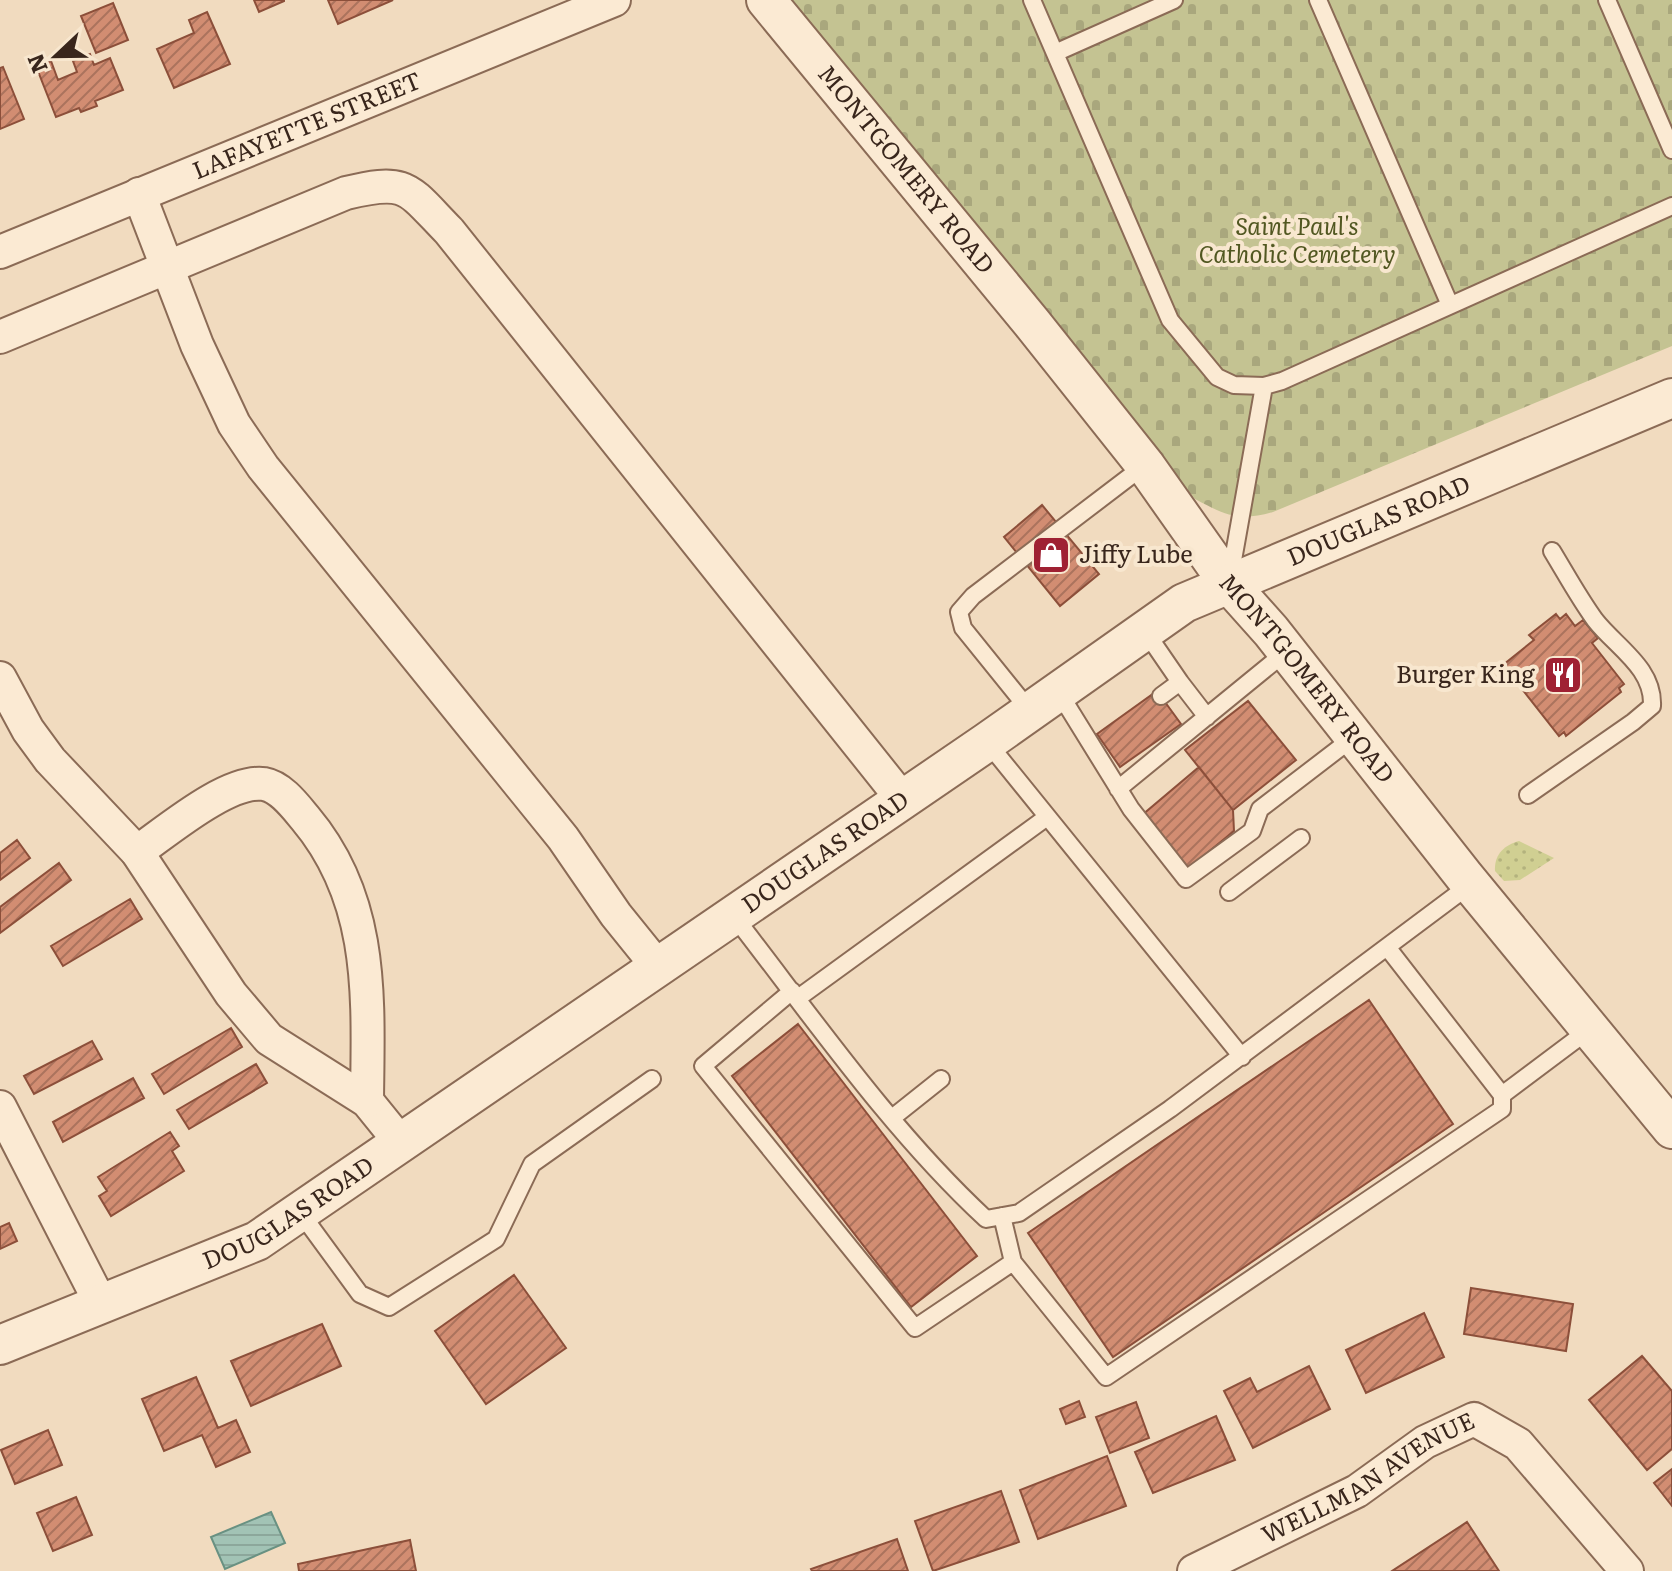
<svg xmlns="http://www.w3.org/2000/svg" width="1672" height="1571" viewBox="0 0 1672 1571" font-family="Literata,serif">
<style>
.grass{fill:url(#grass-dots)}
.cemetery{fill:url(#cemetery-stones)}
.water{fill:url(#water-rules);stroke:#699182;stroke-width:2}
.building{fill:url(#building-hatch);stroke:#8c4f3a;stroke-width:2}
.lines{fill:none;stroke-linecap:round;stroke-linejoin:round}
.service-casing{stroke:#8b6b56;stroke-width:20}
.minor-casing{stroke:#8b6b56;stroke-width:36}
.tertiary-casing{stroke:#8b6b56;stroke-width:42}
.service{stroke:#fbead3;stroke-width:16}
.minor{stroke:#fbead3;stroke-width:32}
.tertiary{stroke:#fbead3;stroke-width:38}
.labels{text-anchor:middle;stroke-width:8;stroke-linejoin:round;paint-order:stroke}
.street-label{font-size:24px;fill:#39261c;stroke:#f8e7cf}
.park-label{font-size:24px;font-style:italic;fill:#515721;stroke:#f8e7cf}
.poi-label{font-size:24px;fill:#39261c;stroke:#f8e7cf;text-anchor:start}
</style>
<defs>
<pattern id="grass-dots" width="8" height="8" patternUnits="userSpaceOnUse" patternTransform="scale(2)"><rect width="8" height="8" fill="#d0cf92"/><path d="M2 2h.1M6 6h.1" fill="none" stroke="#b3b27d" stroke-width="1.8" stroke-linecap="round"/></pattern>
<pattern id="cemetery-stones" width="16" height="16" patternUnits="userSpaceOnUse" patternTransform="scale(2)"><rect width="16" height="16" fill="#c4c392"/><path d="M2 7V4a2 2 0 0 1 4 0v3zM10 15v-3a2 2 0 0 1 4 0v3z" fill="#a9a77d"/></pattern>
<pattern id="water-rules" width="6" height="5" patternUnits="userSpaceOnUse" patternTransform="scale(2)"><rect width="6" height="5" fill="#a2c3b5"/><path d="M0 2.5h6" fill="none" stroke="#8ca79b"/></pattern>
<pattern id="building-hatch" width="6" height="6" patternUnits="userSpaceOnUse" patternTransform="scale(2)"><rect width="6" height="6" fill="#d28d72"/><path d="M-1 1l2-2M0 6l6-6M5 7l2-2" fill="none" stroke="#ab735d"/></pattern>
</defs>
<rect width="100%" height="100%" fill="#f1dbbf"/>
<!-- grass -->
<path class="grass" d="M 1519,841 L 1554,858 L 1520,880 L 1504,881 L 1495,871 C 1494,855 1504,845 1519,841 Z"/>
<!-- cemetery -->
<path class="cemetery" d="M 788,0 L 1672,0 L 1672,346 L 1273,512 C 1239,522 1225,515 1195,499 Z"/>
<!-- water -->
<path class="water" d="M 271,1512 L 285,1543 L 225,1569 L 211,1537 Z"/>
<!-- building -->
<path class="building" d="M 254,0 L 284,0 L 284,1 L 259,12 Z
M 328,0 L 393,0 L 338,24 Z
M 113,3 L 128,40 L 96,53 L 81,16 Z
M 207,12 L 230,64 L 174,88 L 157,49 L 194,33 L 189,20 Z
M 90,54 L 94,65 L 110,58 L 123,90 L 95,101 L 97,106 L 81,112 L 79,108 L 56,117 L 36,66 L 51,61 L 58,80 L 77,72 L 73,61 Z
M 3,67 L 24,119 L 0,129 L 0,68 Z
M 1042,505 L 1099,574 L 1060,606 L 1004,537 Z
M 1556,614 L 1560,619 L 1566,614 L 1575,626 L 1583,620 L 1598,638 L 1592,643 L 1624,684 L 1619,688 L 1621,692 L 1566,736 L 1564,732 L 1559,736 L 1503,665 L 1534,640 L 1529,635 Z
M 1157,691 L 1181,724 L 1120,767 L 1097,734 Z
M 1248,701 L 1296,760 L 1233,810 L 1185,750 Z
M 1199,767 L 1233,810 L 1234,831 L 1185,871 L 1141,816 Z
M 17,840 L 30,858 L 0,880 L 0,853 Z
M 59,863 L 71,880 L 0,933 L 0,907 Z
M 130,899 L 142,919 L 63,966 L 51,946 Z
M 1369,1000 L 1453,1124 L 1113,1357 L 1028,1233 Z
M 798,1024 L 977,1256 L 911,1307 L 732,1076 Z
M 231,1028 L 242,1047 L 164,1094 L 152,1074 Z
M 92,1041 L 102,1059 L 34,1094 L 24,1076 Z
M 256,1064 L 267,1083 L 189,1129 L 177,1110 Z
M 133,1078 L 144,1098 L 63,1142 L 53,1122 Z
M 170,1132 L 179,1146 L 172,1151 L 184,1171 L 111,1216 L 99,1196 L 107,1191 L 98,1177 Z
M 9,1223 L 17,1241 L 0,1249 L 0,1227 Z
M 514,1275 L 566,1348 L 486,1404 L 435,1331 Z
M 1471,1288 L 1573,1304 L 1566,1351 L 1464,1334 Z
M 1424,1313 L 1444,1357 L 1366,1393 L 1346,1350 Z
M 322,1324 L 341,1366 L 251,1406 L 231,1361 Z
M 1642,1356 L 1672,1391 L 1672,1449 L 1647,1470 L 1589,1400 Z
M 1309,1366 L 1330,1409 L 1253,1448 L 1224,1391 L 1250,1378 L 1257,1392 Z
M 196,1377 L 218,1428 L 236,1420 L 250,1452 L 216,1467 L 202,1435 L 164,1451 L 142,1399 Z
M 1079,1401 L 1085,1417 L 1066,1424 L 1060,1409 Z
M 1136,1402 L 1149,1438 L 1110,1453 L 1096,1417 Z
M 1216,1416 L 1235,1460 L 1153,1493 L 1135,1452 Z
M 48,1430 L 62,1465 L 15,1484 L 1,1450 Z
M 1107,1456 L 1126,1506 L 1038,1539 L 1020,1490 Z
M 1672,1469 L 1672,1506 L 1654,1483 Z
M 1001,1491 L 1019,1542 L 933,1571 L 915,1521 Z
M 76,1497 L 92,1535 L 53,1551 L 37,1513 Z
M 1467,1522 L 1499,1571 L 1392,1571 Z
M 897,1539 L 908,1571 L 812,1571 L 811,1569 Z
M 410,1540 L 416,1571 L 299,1571 L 298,1564 Z"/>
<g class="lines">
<!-- service casing -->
<g class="service-casing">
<path id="service" d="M 1032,0 L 1170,320 L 1217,377 L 1234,385 L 1264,386 L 1282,381 L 1672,206
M 1318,0 L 1450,305
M 1607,0 L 1672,150
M 1055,53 L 1174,0
M 1230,577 L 1264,386
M 1145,631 L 1180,682
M 1058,691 L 1131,809 L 1186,879 L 1252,831 L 1260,809 L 1354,737
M 1161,696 L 1180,682 L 1207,717
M 1030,711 L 963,628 L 959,612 L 973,596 L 1145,465
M 987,742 L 1242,1057
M 1118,789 L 1287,651
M 1528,795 L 1633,722 L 1652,706 C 1654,668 1616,647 1595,620 C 1579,598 1566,574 1552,551
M 1229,892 L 1301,838
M 733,915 C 813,1018 891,1131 986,1219 L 1019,1213 L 1170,1109 L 1471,884
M 1387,947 L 1502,1095 L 1590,1029
M 792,991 L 703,1066 L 915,1328 L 1013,1262 L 1002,1216
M 798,998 L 1047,817
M 892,1118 L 941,1079
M 300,1212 L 360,1294 L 389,1307 L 496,1239 L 532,1164 L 652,1079
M 1013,1262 L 1106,1377 L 1502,1109 L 1502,1095"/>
</g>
<!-- minor casing -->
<g class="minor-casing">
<g id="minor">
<path d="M 139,194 L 197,345 L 234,424 L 263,467 L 563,838 L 616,915 L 658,967"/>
<path id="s1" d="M 0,252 L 614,0"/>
<path d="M 0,337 L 346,193 C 408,178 407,188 449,231 L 903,800"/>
<path d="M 0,678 L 28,730 L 50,760 L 137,852 L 231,994 L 269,1039 L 367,1101 L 401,1143"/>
<path d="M 137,852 C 166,832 228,779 264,784 C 281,787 295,806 305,818 C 375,901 368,999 367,1101"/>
<path d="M 0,1107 L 101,1304"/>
<path id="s2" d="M 1194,1571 L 1357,1491 L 1425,1442 L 1474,1419 L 1518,1444 L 1627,1571"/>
</g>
</g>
<!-- tertiary casing -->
<g class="tertiary-casing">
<g id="tertiary">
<path id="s3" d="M 766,0 L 1032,323 L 1145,465 L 1229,584 L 1271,631 L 1464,876 L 1672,1129"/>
<path id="s4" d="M 0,1345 L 257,1241 L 987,742 L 1184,603 L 1672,398"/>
</g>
</g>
<!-- service -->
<use href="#service" class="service"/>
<!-- minor -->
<use href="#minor" class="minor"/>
<!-- tertiary -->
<use href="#tertiary" class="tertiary"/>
</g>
<!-- icons -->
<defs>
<g id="shop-square" transform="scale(2)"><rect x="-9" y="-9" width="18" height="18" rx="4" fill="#9f2133" stroke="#f8e7cf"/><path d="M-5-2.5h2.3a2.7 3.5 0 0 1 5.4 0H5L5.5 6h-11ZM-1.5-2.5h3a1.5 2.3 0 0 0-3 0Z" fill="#fff"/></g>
<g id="restaurant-square" transform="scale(2)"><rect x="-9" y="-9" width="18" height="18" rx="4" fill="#9f2133" stroke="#f8e7cf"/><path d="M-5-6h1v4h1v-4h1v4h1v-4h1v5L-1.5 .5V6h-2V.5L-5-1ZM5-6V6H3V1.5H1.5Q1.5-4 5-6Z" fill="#fff"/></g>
</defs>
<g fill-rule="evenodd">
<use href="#shop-square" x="1051" y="555"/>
<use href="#restaurant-square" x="1563" y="675"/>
</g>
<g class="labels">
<!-- street labels -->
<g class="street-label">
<text dy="8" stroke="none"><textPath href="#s1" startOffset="332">LAFAYETTE STREET</textPath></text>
<text dy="8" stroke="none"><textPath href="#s3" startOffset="220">MONTGOMERY ROAD</textPath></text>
<text dy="8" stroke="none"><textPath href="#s4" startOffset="1614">DOUGLAS ROAD</textPath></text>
<text dy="8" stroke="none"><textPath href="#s3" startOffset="868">MONTGOMERY ROAD</textPath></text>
<text dy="8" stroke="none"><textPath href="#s4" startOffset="966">DOUGLAS ROAD</textPath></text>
<text dy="8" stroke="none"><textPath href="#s4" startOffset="318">DOUGLAS ROAD</textPath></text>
<text dy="8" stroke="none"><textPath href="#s2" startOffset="198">WELLMAN AVENUE</textPath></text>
</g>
<!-- park labels -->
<g class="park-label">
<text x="1297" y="235">Saint Paul's<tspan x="1297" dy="28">Catholic Cemetery</tspan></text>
</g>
<!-- poi labels -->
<g class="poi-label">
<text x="1079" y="563">Jiffy Lube</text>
<text x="1535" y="683" text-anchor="end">Burger King</text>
</g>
</g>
<!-- north arrow -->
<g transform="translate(56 56) rotate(248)" stroke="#f8e7cf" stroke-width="6" paint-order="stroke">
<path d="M0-6L14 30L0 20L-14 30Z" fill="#39261c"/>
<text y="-12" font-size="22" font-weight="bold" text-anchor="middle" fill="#39261c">N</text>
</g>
</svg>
